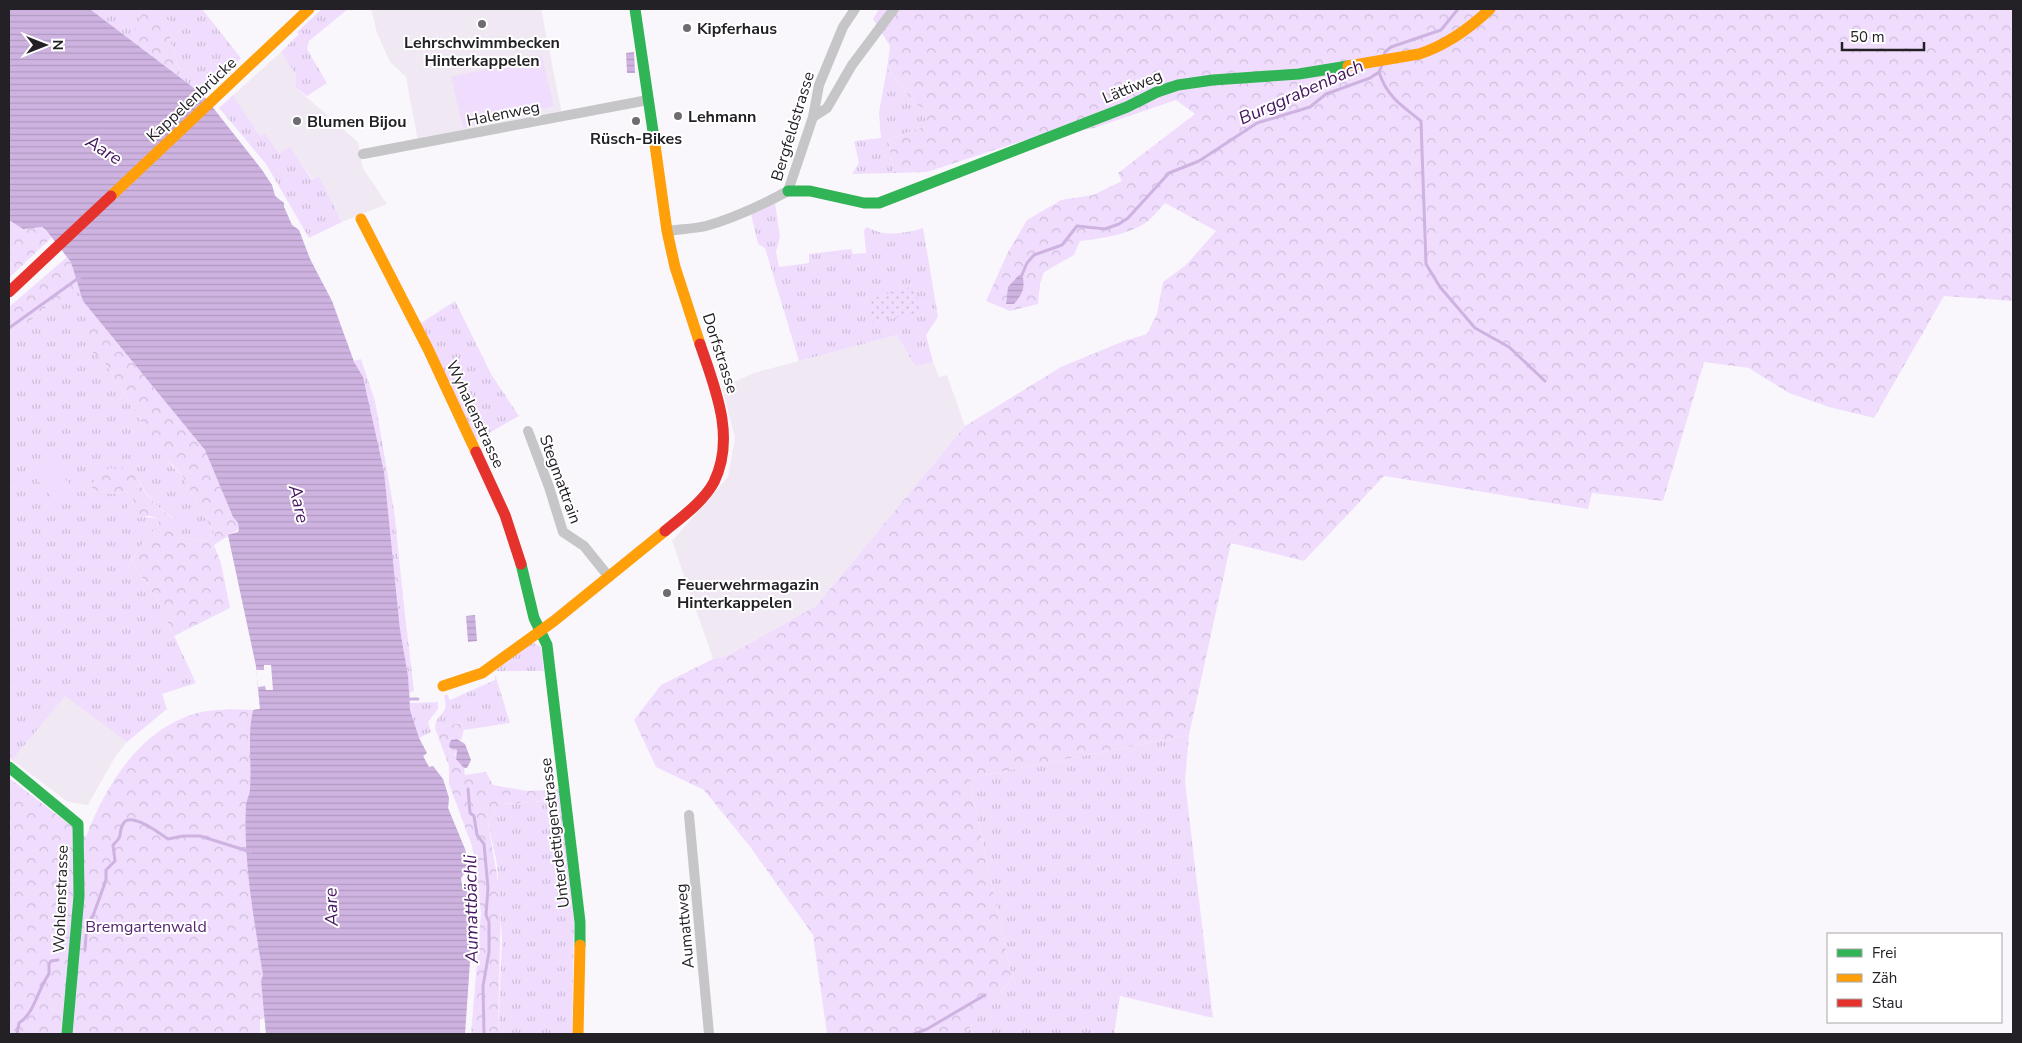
<svg xmlns="http://www.w3.org/2000/svg" width="2022" height="1043" viewBox="0 0 2022 1043" font-family="'Nunito Sans',sans-serif">
<style>
.built{fill:#f0e9f4}
.grass{fill:url(#grass-tufts);fill-rule:evenodd}
.forest{fill:url(#forest-crowns)}
.garden{fill:url(#garden-dots)}
.pitch{fill:#f0ddfe}
.water{fill:url(#water-rules)}
.pier{fill:#faf7fc}
.lines{fill:none;stroke-linecap:round;stroke-linejoin:round}
.stream{stroke:#ceb3e1;stroke-width:3}
.street{stroke:#c6c5c7;stroke-width:10}
.fast{stroke:#30b455;stroke-width:11}
.slow{stroke:#ff9f0a;stroke-width:11}
.jam{stroke:#e5322d;stroke-width:11}
.poi-dot{fill:#6f6c71;stroke:#fff;stroke-width:2}
.labels{text-anchor:middle;stroke-width:4;stroke-linejoin:round;paint-order:stroke}
.poi-label{font-size:16px;font-weight:bold;fill:#242126;stroke:#fff;text-anchor:start}
.street-label{font-size:16px;fill:#242126;stroke:#fff}
.park-label{font-size:16px;fill:#542570;stroke:#fff}
.water-label{font-size:18px;font-style:italic;fill:#451560;stroke:#fff}
</style>
<defs>
<pattern id="grass-tufts" width="24" height="20" patternUnits="userSpaceOnUse" patternTransform="scale(1.25)"><rect width="24" height="20" fill="#f0ddfe"/><path d="M3 7l-1-3M5 7V3M7 7l1-3M15 17l-1-3M17 17v-4M19 17l1-3" fill="none" stroke="#cebdda"/></pattern>
<pattern id="forest-crowns" width="20" height="18" patternUnits="userSpaceOnUse" patternTransform="scale(1.25)"><rect width="20" height="18" fill="#f0ddfe"/><path d="M2 6a3 3 0 1 1 6 0M12 15a3 3 0 1 1 6 0" fill="none" stroke="#cebdda"/></pattern>
<pattern id="garden-dots" width="8" height="8" patternUnits="userSpaceOnUse" patternTransform="scale(1.25)"><rect width="8" height="8" fill="#f0ddfe"/><path d="M2 2h.1M6 6h.1" fill="none" stroke="#cebdda" stroke-width="1.8" stroke-linecap="round"/></pattern>
<pattern id="water-rules" width="6" height="5" patternUnits="userSpaceOnUse" patternTransform="scale(1.25)"><rect width="6" height="5" fill="#ceb3e1"/><path d="M0 2.5h6" fill="none" stroke="#b19ac1"/></pattern>
</defs>
<rect width="100%" height="100%" fill="#faf7fc"/>
<!-- built -->
<path class="built" d="M 371,9 L 541,9 L 562,114 L 418,142 L 406,77 L 390,62 L 377,33 Z
M 281,52 L 296,75 L 295,87 L 358,142 L 363,168 L 387,204 L 342,222 L 319,176 L 313,180 L 290,148 L 279,155 L 265,133 L 260,136 L 233,95 Z
M 897,335 L 915,366 L 933,362 L 939,377 L 947,375 L 965,426 L 816,606 L 727,656 L 713,659 L 672,541 L 728,477 L 735,438 L 722,387 L 754,373 Z
M 65,695 L 127,742 L 115,757 L 88,805 L 68,802 L 12,760 Z"/>
<!-- grass -->
<path class="grass" d="M 9,9 L 202,9 L 241,58 L 203,95 L 262,170 L 272,185 L 275,196 L 284,203 L 284,207 L 292,225 L 299,230 L 310,259 L 332,301 L 354,361 L 361,359 L 375,401 L 395,517 L 399,559 L 393,560 L 398,606 L 404,606 L 414,691 L 410,692 L 410,703 L 438,702 L 438,709 L 428,722 L 431,732 L 419,738 L 427,753 L 423,756 L 429,767 L 433,766 L 443,779 L 449,798 L 448,808 L 465,849 L 469,867 L 461,878 C 462,886 462,890 470,893 L 470,919 L 472,931 L 465,1034 L 266,1034 L 246,802 L 249,747 L 253,710 L 260,709 L 256,666 L 228,535 L 238,532 L 239,529 L 212,464 L 84,326 C 84,342 89,352 103,360 L 138,416 L 145,431 L 174,468 L 182,475 L 215,535 L 206,541 L 177,537 L 175,518 C 159,511 145,494 138,479 L 117,494 L 125,491 L 131,494 L 134,502 L 129,505 L 140,517 L 157,518 L 159,524 L 157,529 L 150,533 L 131,561 L 157,599 L 196,683 L 162,694 L 167,709 L 127,742 L 65,696 L 12,760 L 9,757 L 9,333 L 29,322 L 51,303 L 68,296 L 71,262 L 46,230 L 42,227 L 23,229 L 9,220 ZM 144,11 L 170,21 L 170,40 L 182,79 Z
M 322,9 L 348,9 L 309,41 L 307,49 L 327,83 L 307,96 L 295,87 L 296,75 L 281,52 L 299,34 L 297,32 Z
M 887,68 L 915,104 L 925,109 L 925,126 L 888,140 L 894,173 L 852,174 L 859,163 L 854,141 L 881,138 L 879,113 Z
M 233,95 L 260,136 L 265,133 L 279,154 L 290,147 L 312,180 L 319,176 L 342,222 L 309,238 L 266,164 L 219,108 Z
M 775,203 L 780,237 L 776,252 L 779,267 L 809,263 L 809,254 L 851,249 L 853,254 L 866,253 L 864,230 L 867,227 C 884,237 904,234 923,228 L 938,317 L 926,335 L 933,362 L 915,366 L 897,335 L 799,361 L 765,248 L 758,244 L 751,214 Z
M 455,301 L 491,374 L 519,416 L 475,441 L 418,325 Z
M 532,642 L 541,647 L 544,671 L 495,671 Z
M 495,674 L 510,723 L 464,730 L 462,723 L 435,728 L 436,721 C 444,709 448,712 444,696 L 447,694 L 450,700 L 495,680 Z
M 1189,735 L 1185,781 L 1213,1018 L 1120,996 L 1114,1034 L 964,1034 L 1012,979 L 969,778 Z
M 560,800 L 574,919 L 572,1034 L 498,1034 L 502,940 L 497,864 L 488,823 L 499,804 Z"/>
<!-- forest -->
<path class="forest" d="M 879,9 L 2013,9 L 2013,301 L 1944,296 L 1874,418 L 1829,407 L 1789,393 L 1749,368 L 1704,362 L 1663,501 L 1592,493 L 1588,509 L 1384,476 L 1304,561 L 1231,543 L 1189,735 L 969,778 L 1012,979 L 964,1034 L 827,1034 L 813,935 L 751,848 L 704,790 L 656,767 L 634,720 L 661,685 L 713,659 L 727,656 L 816,606 L 965,426 L 1061,367 L 1124,341 L 1147,334 L 1157,314 L 1163,282 L 1186,265 L 1216,231 L 1165,203 C 1159,209 1154,216 1148,221 C 1132,234 1100,239 1080,241 L 1074,255 L 1044,272 L 1040,284 L 1038,304 L 1010,311 L 986,301 L 1008,252 L 1027,220 L 1061,200 L 1093,195 L 1122,181 L 1118,173 L 1195,114 L 1176,100 L 1094,128 L 1022,141 L 927,172 L 894,173 L 888,140 L 925,126 L 925,109 L 915,104 L 887,68 L 890,46 L 873,19 Z
M 144,10 L 170,21 L 170,40 L 182,79 L 130,39 Z
M 9,220 L 23,229 L 42,227 L 52,237 L 9,278 Z
M 67,257 L 71,262 L 80,292 L 51,303 L 29,322 L 9,333 L 9,307 Z
M 93,312 L 205,450 L 233,517 L 238,523 L 239,529 L 214,545 L 221,563 L 230,608 L 174,636 L 157,599 L 131,561 L 150,533 L 157,529 L 159,524 L 157,518 L 149,516 L 131,519 L 123,511 L 134,502 L 131,494 L 125,491 C 112,496 102,495 91,487 C 97,470 117,460 132,473 C 138,477 139,483 143,489 C 150,500 162,513 175,518 L 178,529 L 177,537 L 206,541 L 215,535 L 182,475 L 158,450 L 145,431 L 138,416 L 103,360 C 92,354 80,340 84,326 C 85,322 90,316 93,312 Z
M 399,559 L 404,606 L 398,606 L 393,560 Z
M 231,709 L 253,710 L 249,747 L 250,792 L 246,802 L 247,861 L 263,975 L 261,981 L 265,1018 L 260,1019 L 260,1034 L 9,1034 L 9,778 L 86,837 C 105,786 140,729 197,713 C 208,710 220,710 231,709 Z
M 462,723 L 464,730 L 461,740 L 457,739 L 450,748 L 457,750 L 455,755 L 464,768 L 465,775 L 486,772 L 493,785 L 528,791 L 559,789 L 560,800 L 499,804 L 488,823 L 501,899 L 498,1034 L 471,1034 L 481,914 L 476,866 L 472,846 L 449,784 L 449,766 L 435,728 Z"/>
<!-- garden -->
<path class="garden" d="M 914,286 L 921,313 L 872,322 L 870,299 Z"/>
<!-- pitch -->
<path class="pitch" d="M 542,56 L 554,106 L 463,128 L 451,77 Z
M 9,417 L 22,432 L 9,443 Z
M 48,458 L 71,486 L 54,500 L 31,472 Z"/>
<!-- water -->
<path class="water" d="M 9,9 L 91,10 L 203,95 L 262,170 L 272,185 L 275,196 L 284,203 L 284,207 L 292,225 L 299,230 L 310,259 L 332,301 L 354,362 L 363,377 L 384,472 L 400,630 L 408,676 L 410,710 L 419,738 L 427,753 L 423,756 L 429,767 L 433,766 L 443,779 L 449,798 L 448,808 L 465,849 L 469,867 L 461,878 C 462,886 462,890 470,893 L 470,919 L 472,931 L 465,1034 L 266,1034 L 261,981 L 263,975 C 254,919 243,861 246,804 C 247,799 250,794 250,789 C 252,762 247,736 253,710 L 260,709 L 256,666 L 228,535 L 238,532 L 239,529 L 238,523 L 233,517 L 205,450 L 83,301 L 71,262 L 46,230 L 42,227 L 23,229 L 9,220 Z
M 634,52 L 635,73 L 627,73 L 626,53 Z
M 1019,275 L 1022,275 C 1026,286 1022,295 1014,304 L 1006,304 L 1008,287 Z
M 475,615 L 477,641 L 468,642 L 466,616 Z
M 457,739 L 465,744 L 471,760 L 467,768 L 464,768 L 456,759 L 457,750 L 450,748 L 449,745 L 451,740 Z"/>
<!-- pier -->
<path class="pier" d="M 264,665 L 271,665 L 273,690 L 266,690 L 265,686 L 258,687 L 256,670 L 264,670 Z"/>
<g class="lines">
<!-- stream -->
<path class="stream" d="M 1384,56 L 1385,52 L 1391,47 L 1441,30 L 1458,9
M 1379,72 C 1387,97 1402,106 1421,121 L 1426,264 L 1440,287 L 1475,328 L 1509,347 L 1545,381
M 1021,277 L 1027,263 L 1034,255 L 1062,245 L 1077,226 L 1105,229 L 1119,224 L 1128,218 L 1169,173 L 1199,161 L 1257,123 L 1310,107 L 1326,94 L 1370,78 L 1379,72 L 1382,65
M 9,328 L 80,277
M 406,699 L 418,699
M 468,789 L 470,813 L 474,816 L 477,835 L 484,844 L 488,888 L 486,915 L 489,922 L 489,952 L 483,986 L 484,1034
M 85,950 L 86,935 L 106,880 L 106,870 L 115,861 L 113,845 C 125,833 117,835 123,824 C 130,810 160,834 168,839 L 183,836 L 200,836 L 251,852
M 17,1034 L 19,1023 C 35,1013 38,988 49,974 L 49,964 L 51,961 L 58,960
M 914,1034 L 927,1029 L 985,995"/>
<!-- street -->
<path class="street" d="M 813,117 L 827,108 L 852,65 L 894,9
M 363,154 L 648,100
M 667,231 C 680,229 693,229 706,226 C 735,218 762,205 788,191 L 813,117 L 819,85 L 843,27 L 855,9
M 528,431 L 549,487 L 563,532 L 584,546 L 609,577
M 689,815 L 709,1034"/>
<!-- fast -->
<path class="fast" d="M 635,9 L 655,145
M 788,191 L 810,191 L 864,203 L 879,203 L 1127,107 L 1157,92 L 1178,85 L 1213,80 L 1299,74 L 1348,66
M 521,564 L 534,618 L 547,645 L 580,922 L 580,945
M 9,767 L 78,824 L 79,896 L 67,1034"/>
<!-- slow -->
<path class="slow" d="M 1348,66 L 1419,54 C 1447,45 1469,29 1490,9
M 655,145 L 667,231 L 675,267 L 700,344
M 111,196 L 309,9
M 361,219 L 428,349 L 476,452
M 443,686 L 482,673 L 554,621 L 665,531
M 578,1034 L 580,945"/>
<!-- jam -->
<path class="jam" d="M 9,292 L 111,196
M 476,452 L 505,515 L 521,564
M 665,531 C 682,517 704,501 714,482 C 736,437 715,388 700,344"/>
</g>
<!-- markers -->
<g class="poi-dot">
<circle cx="482" cy="24" r="5"/>
<circle cx="687" cy="28" r="5"/>
<circle cx="678" cy="116" r="5"/>
<circle cx="297" cy="121" r="5"/>
<circle cx="636" cy="121" r="5"/>
<circle cx="667" cy="593" r="5"/>
</g>
<g class="labels">
<!-- poi labels -->
<g class="poi-label">
<text x="697" y="34">Kipferhaus</text>
<text x="482" y="48" text-anchor="middle">Lehrschwimmbecken<tspan x="482" dy="18">Hinterkappelen</tspan></text>
<text x="688" y="122">Lehmann</text>
<text x="307" y="127">Blumen Bijou</text>
<text x="636" y="144" text-anchor="middle">Rüsch-Bikes</text>
<text x="677" y="590">Feuerwehrmagazin<tspan x="677" dy="18">Hinterkappelen</tspan></text>
</g>
<!-- street labels -->
<g class="street-label">
<text transform="translate(1132 86) rotate(-23)" y="6">Lättiweg</text>
<text transform="translate(191 99) rotate(-43)" y="6">Kappelenbrücke</text>
<text transform="translate(503 113) rotate(-11)" y="6">Halenweg</text>
<text transform="translate(792 126) rotate(-73)" y="6">Bergfeldstrasse</text>
<text transform="translate(721 353) rotate(72)" y="6">Dorfstrasse</text>
<text transform="translate(476 414) rotate(65)" y="6">Wyhalenstrasse</text>
<text transform="translate(561 479) rotate(70)" y="6">Stegmattrain</text>
<text transform="translate(554 833) rotate(-97)" y="6">Unterdettigenstrasse</text>
<text transform="translate(60 899) rotate(-88)" y="6">Wohlenstrasse</text>
<text transform="translate(684 926) rotate(-95)" y="6">Aumattweg</text>
</g>
<!-- park labels -->
<g class="park-label">
<text x="146" y="932">Bremgartenwald</text>
</g>
<!-- water labels -->
<g class="water-label">
<text transform="translate(1301 92) rotate(-24)" y="6">Burggrabenbach</text>
<text transform="translate(104 150) rotate(32)" y="6">Aare</text>
<text transform="translate(299 504) rotate(77)" y="6">Aare</text>
<text transform="translate(331 907) rotate(-92)" y="6">Aare</text>
<text transform="translate(471 909) rotate(-91)" y="6">Aumattbächli</text>
</g>
</g>
<!-- border -->
<rect width="2022" height="1043" fill="none" stroke="#242126" stroke-width="20"/>
<!-- legend -->
<rect x="1827" y="933" width="175" height="90" fill="#ffffff" stroke="#a7a6a8"/>
<rect x="1837" y="949" width="25" height="8" fill="#30b455" stroke="#a7a6a8"/>
<text x="1872" y="958" font-size="15" fill="#242126">Frei</text>
<rect x="1837" y="974" width="25" height="8" fill="#ff9f0a" stroke="#a7a6a8"/>
<text x="1872" y="983" font-size="15" fill="#242126">Zäh</text>
<rect x="1837" y="999" width="25" height="8" fill="#e5322d" stroke="#a7a6a8"/>
<text x="1872" y="1008" font-size="15" fill="#242126">Stau</text>
<!-- north arrow -->
<g transform="translate(45 45) rotate(90)" stroke="#ffffff" stroke-width="4" paint-order="stroke">
<path d="M0-4L9 19L0 12L-9 19Z" fill="#242126"/>
<text y="-8" font-size="14" font-weight="bold" text-anchor="middle" fill="#242126">N</text>
</g>
<!-- scale -->
<path d="M1842 42v8h82v-8" fill="none" stroke="#242126" stroke-width="2.5"/>
<text x="1850" y="42" font-size="15" fill="#242126" stroke="#ffffff" stroke-width="4" paint-order="stroke">50 m</text>
</svg>
